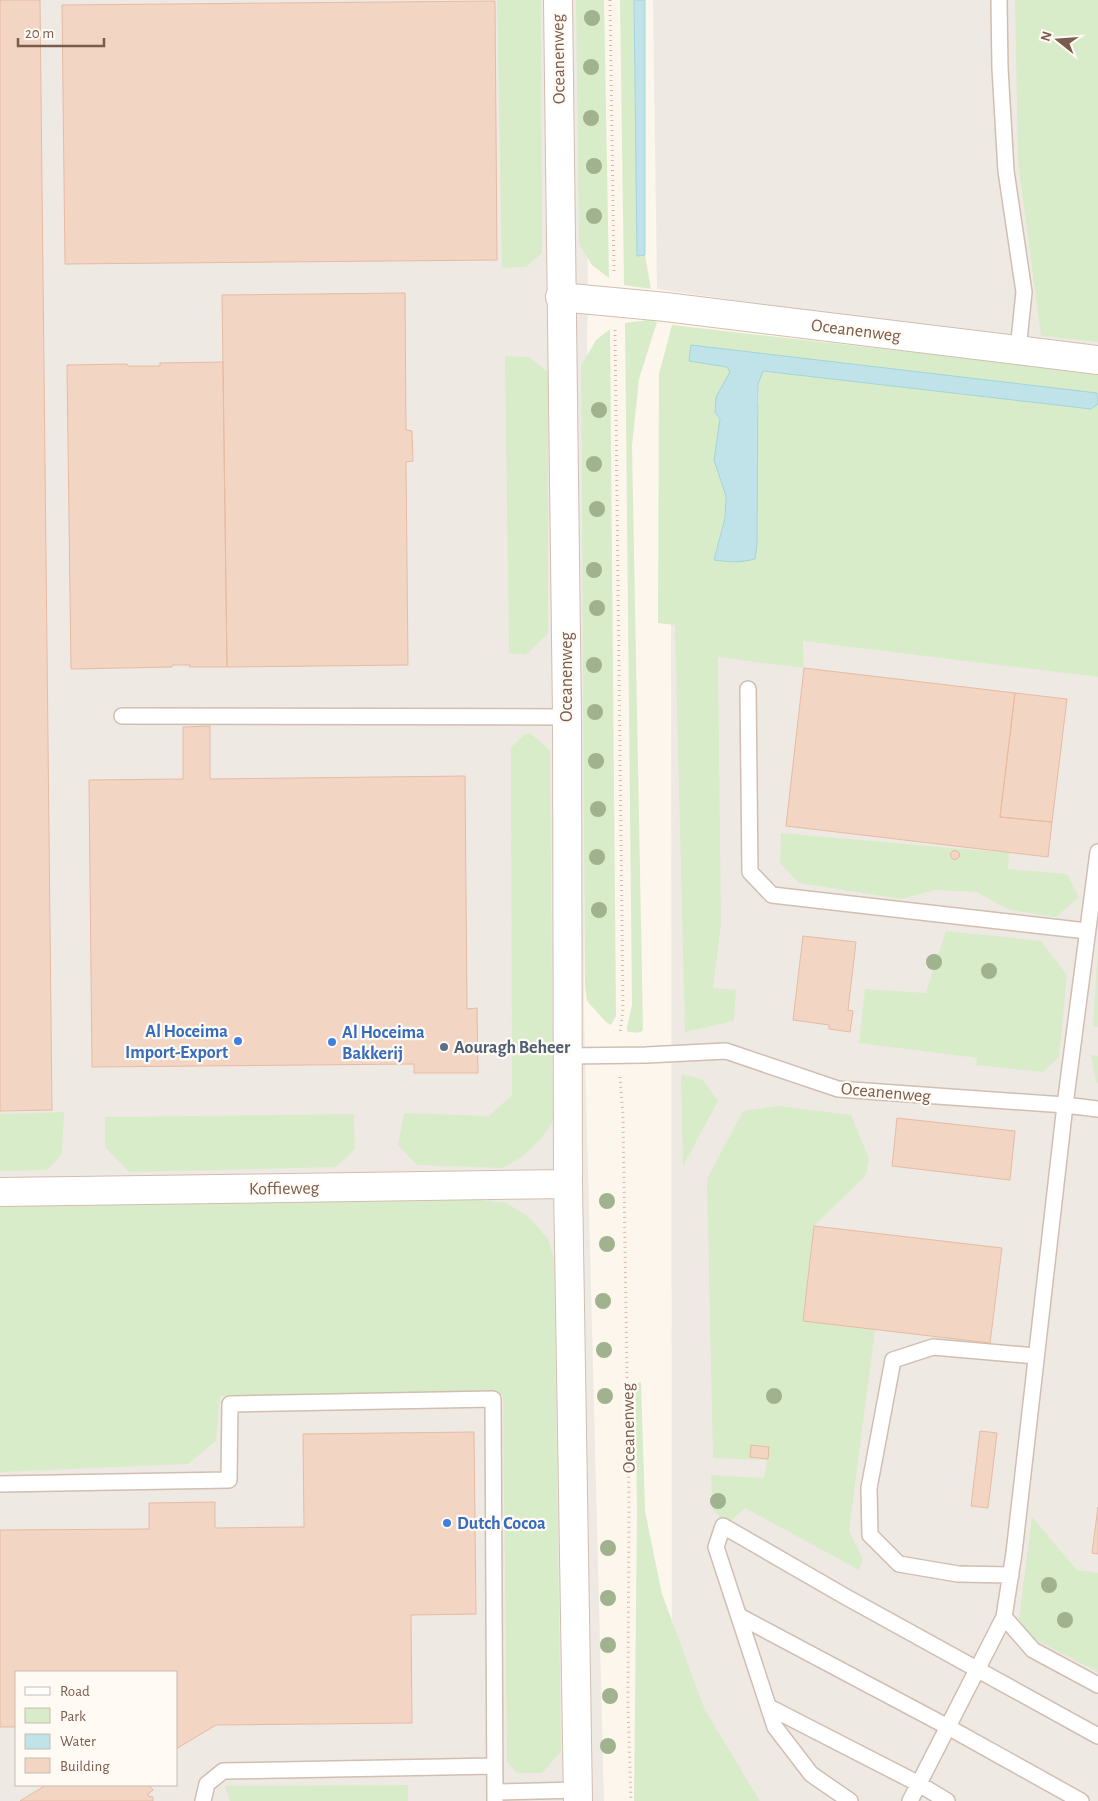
<svg xmlns="http://www.w3.org/2000/svg" width="1098" height="1801" viewBox="0 0 1098 1801" font-family="'Alegreya Sans',sans-serif">
<style>
.industrial{fill:#efe9e4;fill-rule:evenodd}
.green{fill:#d8ecc9}
.water{fill:#bfe3e8;stroke:#a5d3da}
.building{fill:#f3d5c3;stroke:#e6bba3}
.lines{fill:none;stroke-linecap:round;stroke-linejoin:round}
.lane-casing{stroke:#d1beb0;stroke-width:18}
.street-casing{stroke:#d1beb0;stroke-width:30}
.path{stroke:#d9b8a5;stroke-width:3;stroke-dasharray:1 4;stroke-linecap:butt}
.lane{stroke:#fff;stroke-width:15}
.street{stroke:#fff;stroke-width:28}
.tree{fill:#a0b28e}
.shop-dot{fill:#3f7fe0;stroke:#fffaf3;stroke-width:2}
.service-dot{fill:#5c6f8a;stroke:#fffaf3;stroke-width:2}
.labels{text-anchor:middle;stroke-width:4.5;stroke-linejoin:round;paint-order:stroke}
.street-label{font-size:18px;fill:#7a5c4d;stroke:#fffaf3}
.shop-label{font-size:18px;font-weight:bold;fill:#366cbe;stroke:#fffaf3;text-anchor:start}
.service-label{font-size:18px;font-weight:bold;fill:#4e5e75;stroke:#fffaf3;text-anchor:start}
</style>
<rect width="100%" height="100%" fill="#fdf6ec"/>
<!-- industrial -->
<path class="industrial" d="M 0,0 L 589,0 L 584,1012 L 604,1801 L 0,1801 ZM 16,1672 L 176,1672 L 176,1785 L 16,1785 Z
M 653,0 L 1098,0 L 1098,353 L 657,289 Z
M 671,620 L 1098,669 L 1098,1801 L 672,1801 Z"/>
<!-- green -->
<path class="green" d="M 497,0 L 541,0 L 542,253 L 526,267 L 502,268 Z
M 576,0 L 604,0 L 609,278 L 592,265 L 579,244 Z
M 620,0 L 634,0 L 637,256 L 645,255 L 651,289 L 624,285 Z
M 1015,0 L 1098,0 L 1098,342 L 1041,336 L 1018,162 Z
M 649,320 L 657,322 L 639,379 L 632,446 L 643,1030 C 639,1034 632,1033 627,1031 C 627,1022 631,1013 632,1004 L 625,323 Z
M 672,325 L 991,361 L 1098,375 L 1098,395 L 1097,393 L 980,380 L 689,361 L 727,367 L 730,372 L 716,397 L 715,412 L 720,419 L 722,480 L 726,496 L 725,518 L 714,559 L 732,562 L 757,545 L 756,424 L 759,400 L 758,384 L 763,371 L 1091,409 L 1098,404 L 1098,677 L 803,641 L 804,668 L 718,657 L 721,924 L 713,988 L 736,990 L 734,1021 L 685,1032 L 675,625 L 658,623 L 659,374 Z
M 610,329 L 616,1016 L 611,1025 L 606,1022 L 587,1001 L 585,986 L 581,366 L 596,340 Z
M 505,356 L 529,357 L 548,372 L 548,633 L 526,655 L 509,653 Z
M 530,733 L 550,750 L 553,1121 L 540,1140 L 522,1157 L 502,1168 L 417,1165 L 398,1145 L 404,1113 L 489,1116 L 512,1095 L 511,747 L 524,735 Z
M 781,833 L 1009,853 L 1008,869 L 1067,874 L 1079,897 L 1056,917 L 1010,910 L 976,892 L 935,890 L 901,899 L 799,883 L 780,863 Z
M 946,931 L 1041,941 L 1067,975 L 1059,1057 L 1043,1072 L 976,1065 L 977,1058 L 859,1043 L 865,989 L 926,993 Z
M 1098,947 L 1098,1027 L 1093,1026 Z
M 1091,1055 L 1098,1056 L 1098,1083 L 1096,1082 Z
M 681,1074 L 702,1079 L 718,1101 L 683,1166 Z
M 779,1106 L 851,1115 L 869,1159 L 866,1175 L 814,1226 L 803,1321 L 875,1330 L 849,1531 L 863,1559 L 859,1570 L 745,1508 L 728,1524 L 713,1510 L 711,1475 L 764,1478 L 767,1460 L 713,1458 L 707,1179 L 743,1111 Z
M 64,1112 L 62,1154 L 47,1170 L 0,1171 L 0,1114 Z
M 354,1114 L 355,1149 L 336,1167 L 129,1172 L 105,1147 L 105,1117 Z
M 481,1200 L 506,1203 L 528,1216 L 548,1239 L 554,1259 L 561,1751 L 542,1773 L 517,1773 L 507,1762 L 503,1395 L 220,1396 L 216,1441 L 188,1464 L 0,1472 L 0,1206 Z
M 641,1382 L 645,1511 L 662,1594 L 705,1710 L 760,1801 L 634,1801 L 637,1511 L 635,1384 Z
M 1032,1517 L 1077,1570 L 1098,1573 L 1098,1672 L 1032,1638 L 1019,1619 Z
M 408,1785 L 408,1801 L 230,1801 L 225,1786 Z"/>
<!-- water -->
<path class="water" d="M 634,0 L 645,0 L 645,255 L 637,256 Z
M 691,345 L 1097,393 L 1098,404 L 1091,409 L 763,371 L 758,384 L 757,545 L 755,559 C 741,563 729,562 714,560 L 725,518 L 726,496 L 714,460 L 720,419 L 715,412 L 716,397 L 730,372 L 727,367 L 689,361 Z"/>
<!-- building -->
<path class="building" d="M 0,0 L 40,0 L 52,1110 L 0,1111 Z
M 495,1 L 497,260 L 65,264 L 62,5 Z
M 405,293 L 406,430 L 412,431 L 413,461 L 406,462 L 408,665 L 227,667 L 222,295 Z
M 223,362 L 227,667 L 189,667 L 190,665 L 172,665 L 172,667 L 71,669 L 67,365 L 127,364 L 128,366 L 160,366 L 160,363 Z
M 804,668 L 1015,693 L 1000,817 L 1052,822 L 1048,857 L 786,826 Z
M 1015,693 L 1067,699 L 1052,822 L 1000,817 Z
M 210,726 L 210,779 L 465,776 L 467,1009 L 477,1008 L 478,1073 L 414,1073 L 414,1064 L 92,1067 L 89,780 L 183,779 L 183,727 Z
M950.5 855a4.5 4.5 0 1 1 9 0a4.5 4.5 0 1 1-9 0Z
M 803,936 L 856,942 L 848,1010 L 853,1011 L 850,1032 L 829,1029 L 829,1025 L 793,1020 Z
M 897,1118 L 1015,1131 L 1010,1180 L 892,1166 Z
M 814,1226 L 1002,1248 L 990,1343 L 803,1321 Z
M 980,1431 L 997,1433 L 988,1508 L 971,1506 Z
M 474,1432 L 476,1614 L 411,1615 L 412,1723 L 216,1725 L 176,1749 L 176,1672 L 16,1672 L 16,1727 L 0,1727 L 0,1530 L 149,1529 L 149,1503 L 215,1502 L 215,1528 L 304,1527 L 303,1434 Z
M 751,1445 L 769,1447 L 768,1459 L 750,1457 Z
M 1098,1507 L 1098,1554 L 1092,1553 Z
M 43,1785 L 149,1785 L 153,1790 L 148,1794 L 148,1796 L 153,1797 L 153,1801 L 20,1801 L 43,1787 Z"/>
<g class="lines">
<!-- lane casing -->
<g class="lane-casing">
<path id="lane" d="M 999,0 L 1000,68 L 1006,171 L 1024,292 L 1018,350
M 748,689 L 750,872 L 772,895 L 1087,931
M 122,716 L 567,717
M 1098,852 L 1065,1105 L 1014,1553 L 1004,1617 L 1033,1650 L 1098,1685
M 567,1056 L 646,1055 L 726,1051 L 838,1089 L 1065,1105 L 1098,1109
M 0,1484 L 229,1480 L 230,1404 L 493,1399 L 495,1801
M 1011,1575 L 958,1574 L 899,1564 L 870,1535 L 869,1488 L 893,1360 L 933,1347 L 1036,1356
M 739,1616 L 948,1727 L 1081,1801
M 769,1707 L 919,1784 L 947,1801
M 495,1792 L 578,1790
M 203,1801 L 207,1784 L 223,1771 L 495,1766
M 850,1801 L 811,1774 L 775,1727 L 716,1547 L 723,1526 L 846,1597 L 1098,1736
M 910,1801 L 1004,1617"/>
</g>
<!-- street casing -->
<g class="street-casing">
<path id="street" d="M 558,0 L 567,717 L 568,1184 L 578,1801
M 560,297 L 666,307 L 1098,360
M 0,1192 L 568,1184"/>
</g>
<!-- path -->
<path class="path" d="M 610,0 L 614,274
M 615,330 L 623,1009 L 620,1033
M 620,1077 L 623,1116 L 629,1504 L 628,1707 L 631,1801"/>
<!-- lane -->
<use href="#lane" class="lane"/>
<!-- street -->
<use href="#street" class="street"/>
</g>
<!-- trees -->
<g class="tree">
<circle cx="592" cy="18" r="8"/>
<circle cx="591" cy="67" r="8"/>
<circle cx="591" cy="118" r="8"/>
<circle cx="594" cy="166" r="8"/>
<circle cx="594" cy="216" r="8"/>
<circle cx="599" cy="410" r="8"/>
<circle cx="594" cy="464" r="8"/>
<circle cx="597" cy="509" r="8"/>
<circle cx="594" cy="570" r="8"/>
<circle cx="597" cy="608" r="8"/>
<circle cx="594" cy="665" r="8"/>
<circle cx="595" cy="712" r="8"/>
<circle cx="596" cy="761" r="8"/>
<circle cx="598" cy="809" r="8"/>
<circle cx="597" cy="857" r="8"/>
<circle cx="599" cy="910" r="8"/>
<circle cx="934" cy="962" r="8"/>
<circle cx="989" cy="971" r="8"/>
<circle cx="607" cy="1201" r="8"/>
<circle cx="607" cy="1244" r="8"/>
<circle cx="603" cy="1301" r="8"/>
<circle cx="604" cy="1350" r="8"/>
<circle cx="605" cy="1396" r="8"/>
<circle cx="774" cy="1396" r="8"/>
<circle cx="718" cy="1501" r="8"/>
<circle cx="608" cy="1548" r="8"/>
<circle cx="1049" cy="1585" r="8"/>
<circle cx="608" cy="1598" r="8"/>
<circle cx="1065" cy="1620" r="8"/>
<circle cx="608" cy="1645" r="8"/>
<circle cx="610" cy="1696" r="8"/>
<circle cx="608" cy="1746" r="8"/>
</g>
<!-- markers -->
<g class="shop-dot">
<circle cx="238" cy="1041" r="5"/>
<circle cx="332" cy="1042" r="5"/>
<circle cx="447" cy="1523" r="5"/>
</g>
<circle class="service-dot" cx="444" cy="1047" r="5"/>
<g class="labels">
<!-- street labels -->
<g class="street-label">
<text transform="translate(558 59) rotate(-91)" y="6">Oceanenweg</text>
<text transform="translate(856 330) rotate(7)" y="6">Oceanenweg</text>
<text transform="translate(566 677) rotate(-90)" y="6">Oceanenweg</text>
<text transform="translate(886 1092) rotate(5)" y="6">Oceanenweg</text>
<text transform="translate(284 1188) rotate(-1)" y="6">Koffieweg</text>
<text transform="translate(628 1428) rotate(-91)" y="6">Oceanenweg</text>
</g>
<!-- shop labels -->
<g class="shop-label">
<text x="228" y="1037" text-anchor="end">Al Hoceima<tspan x="228" dy="21">Import-Export</tspan></text>
<text x="342" y="1038">Al Hoceima<tspan x="342" dy="21">Bakkerij</tspan></text>
<text x="457" y="1529">Dutch Cocoa</text>
</g>
<!-- service labels -->
<g class="service-label">
<text x="454" y="1053">Aouragh Beheer</text>
</g>
</g>
<!-- legend -->
<rect x="15" y="1671" width="162" height="115" fill="#fffaf3" stroke="#cabbb1"/>
<rect x="25" y="1687" width="25" height="8" fill="#ffffff" stroke="#cabbb1"/>
<text x="60" y="1696" font-size="15" fill="#7a5c4d">Road</text>
<rect x="25" y="1708" width="25" height="15" fill="#d8ecc9" stroke="#cabbb1"/>
<text x="60" y="1721" font-size="15" fill="#7a5c4d">Park</text>
<rect x="25" y="1734" width="25" height="15" fill="#bfe3e8" stroke="#cabbb1"/>
<text x="60" y="1746" font-size="15" fill="#7a5c4d">Water</text>
<rect x="25" y="1758" width="25" height="15" fill="#f3d5c3" stroke="#cabbb1"/>
<text x="60" y="1771" font-size="15" fill="#7a5c4d">Building</text>
<!-- north arrow -->
<g transform="translate(1058 40) rotate(287)" stroke="#fffaf3" stroke-width="4" paint-order="stroke">
<path d="M0-4L9 19L0 12L-9 19Z" fill="#7a5c4d"/>
<text y="-8" font-size="14" font-weight="bold" text-anchor="middle" fill="#7a5c4d">N</text>
</g>
<!-- scale -->
<path d="M18 38v8h86v-8" fill="none" stroke="#7a5c4d" stroke-width="2.5"/>
<text x="25" y="38" font-size="15" fill="#7a5c4d" stroke="#fffaf3" stroke-width="4" paint-order="stroke">20 m</text>
</svg>
